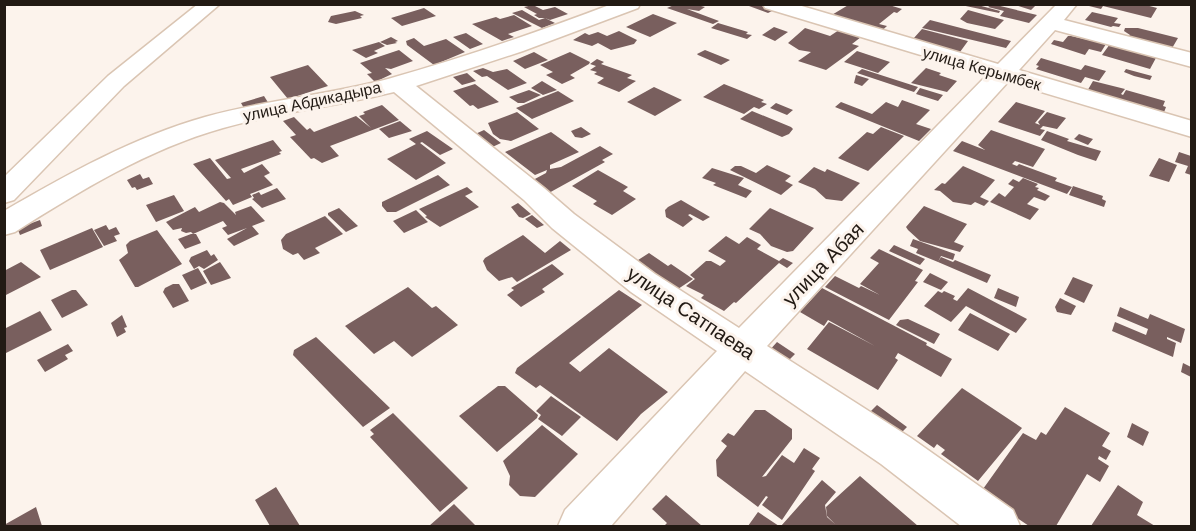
<svg xmlns="http://www.w3.org/2000/svg" width="1196" height="531" viewBox="0 0 1196 531" font-family="'DM Sans',sans-serif">
<style>
.building{fill:#795f5e}
.lines{fill:none;stroke-linecap:round;stroke-linejoin:round}
.minor-casing{stroke:#dac5b3;stroke-width:3}
.minor{fill:#fff;fill-rule:evenodd}
.labels{text-anchor:middle;stroke-width:6;stroke-linejoin:round;paint-order:stroke}
.far-street-label{font-size:16px;fill:#221a14;stroke:#fcf3ec}
.street-label{font-size:20px;fill:#221a14;stroke:#fcf3ec}
</style>
<rect width="100%" height="100%" fill="#fcf3ec"/>
<!-- building -->
<path class="building" d="M 676,4 L 704,4 L 701,6 L 705,7 L 699,11 L 687,9 L 719,21 L 713,24 L 667,8 L 674,5 L 678,6 Z
M 741,4 L 756,4 L 774,10 L 768,13 L 749,6 L 737,6 Z
M 850,4 L 886,4 L 902,9 L 897,13 L 894,12 L 879,24 L 887,26 L 877,35 L 830,16 Z
M 969,4 L 974,4 L 1000,11 L 999,13 L 961,5 Z
M 1012,4 L 1037,4 L 1031,10 Z
M 1099,4 L 1142,4 L 1157,8 L 1151,18 L 1103,6 L 1101,9 L 1085,5 Z
M 533,5 L 543,10 L 555,7 L 568,14 L 550,20 L 545,18 L 555,23 L 542,28 L 512,13 L 522,10 L 539,20 L 545,18 L 539,18 L 534,15 L 537,14 L 524,7 Z
M 991,5 L 996,5 L 1037,15 L 1029,23 L 1000,16 L 1004,11 L 988,7 Z
M 424,8 L 436,16 L 402,26 L 391,18 Z
M 968,10 L 1004,20 L 995,29 L 967,23 L 960,19 Z
M 355,11 L 364,15 L 360,16 L 362,18 L 336,24 L 328,22 L 331,16 Z
M 1092,12 L 1118,18 L 1114,23 L 1121,24 L 1119,27 L 1113,26 L 1111,27 L 1085,20 Z
M 653,14 L 677,23 L 650,37 L 626,27 Z
M 514,15 L 532,26 L 508,34 L 514,37 L 502,41 L 472,24 L 496,17 L 500,19 Z
M 930,20 L 1011,41 L 1006,48 L 922,28 Z
M 718,23 L 748,32 L 746,34 L 752,35 L 747,39 L 711,28 Z
M 774,27 L 788,32 L 775,41 L 762,35 Z
M 805,28 L 830,36 L 839,30 L 861,37 L 852,44 L 859,46 L 826,70 L 798,61 L 811,52 L 799,50 L 788,43 Z
M 1125,28 L 1138,28 L 1178,38 L 1171,50 L 1127,38 L 1130,35 L 1124,31 Z
M 922,29 L 968,41 L 960,52 L 915,41 L 913,39 Z
M 619,31 L 637,40 L 634,44 L 611,50 L 598,43 L 592,46 L 573,40 L 585,33 L 589,35 L 598,32 L 607,36 Z
M 466,33 L 483,44 L 470,49 L 453,37 Z
M 1068,36 L 1071,36 L 1106,44 L 1101,52 L 1089,49 L 1085,55 L 1051,44 L 1054,40 L 1063,42 Z
M 391,37 L 398,41 L 395,42 L 397,43 L 387,45 L 380,42 Z
M 414,38 L 424,46 L 446,39 L 465,52 L 434,65 L 407,45 L 406,41 Z
M 379,42 L 385,46 L 374,51 L 378,53 L 366,58 L 352,50 Z
M 1110,44 L 1157,56 L 1150,69 L 1102,55 Z
M 399,50 L 413,61 L 391,69 L 385,68 L 392,74 L 375,82 L 367,74 L 372,73 L 360,63 Z
M 705,50 L 730,60 L 721,65 L 698,55 L 697,54 Z
M 857,51 L 890,62 L 878,73 L 844,62 Z
M 534,52 L 548,60 L 525,69 L 513,61 Z
M 570,52 L 590,62 L 589,64 L 570,75 L 575,78 L 562,84 L 546,75 L 553,72 L 540,65 Z
M 1041,58 L 1081,70 L 1085,65 L 1106,71 L 1099,81 L 1085,77 L 1081,83 L 1036,69 L 1039,66 L 1036,65 Z
M 597,59 L 604,62 L 601,64 L 632,75 L 627,78 L 636,81 L 619,92 L 597,83 L 604,78 L 594,74 L 597,72 L 590,70 L 596,66 L 590,64 Z
M 308,65 L 328,86 L 288,99 L 270,77 Z
M 483,68 L 493,72 L 507,69 L 527,83 L 508,90 L 487,76 L 482,77 L 473,71 Z
M 926,68 L 941,73 L 939,75 L 957,81 L 947,92 L 911,83 Z
M 862,69 L 918,87 L 914,92 L 857,73 Z
M 1126,69 L 1152,76 L 1150,80 L 1134,76 L 1124,72 Z
M 467,73 L 476,81 L 462,85 L 453,77 Z
M 856,75 L 869,79 L 862,86 L 854,83 Z
M 542,81 L 557,90 L 543,95 L 531,88 Z
M 1093,81 L 1125,89 L 1121,94 L 1123,95 L 1126,90 L 1165,101 L 1163,106 L 1166,107 L 1163,115 L 1086,93 Z
M 475,84 L 499,102 L 478,109 L 473,105 L 470,106 L 453,91 Z
M 724,84 L 764,100 L 761,102 L 767,104 L 759,109 L 754,107 L 744,114 L 703,97 Z
M 654,87 L 682,100 L 655,116 L 627,102 Z
M 920,88 L 943,95 L 938,101 L 916,94 Z
M 529,90 L 541,95 L 524,103 L 518,103 L 509,97 Z
M 558,91 L 574,101 L 532,119 L 516,108 Z
M 264,96 L 269,104 L 245,110 L 241,103 Z
M 902,100 L 930,110 L 916,124 L 931,129 L 919,141 L 835,107 L 841,102 L 872,114 L 886,102 L 898,107 Z
M 1016,102 L 1045,111 L 1035,123 L 1040,125 L 1038,122 L 1047,112 L 1066,118 L 1057,129 L 1043,126 L 1040,129 L 1045,130 L 1040,136 L 998,122 Z
M 776,103 L 793,110 L 787,115 L 770,108 Z
M 382,105 L 399,120 L 330,146 L 339,156 L 322,163 L 314,158 L 311,159 L 290,137 L 296,135 L 283,121 L 294,117 L 307,130 L 310,128 L 314,132 L 356,116 L 371,128 L 359,116 L 365,114 L 363,112 Z
M 752,111 L 791,127 L 793,129 L 789,134 L 782,137 L 740,119 Z
M 517,112 L 539,129 L 511,141 L 500,139 L 493,134 L 488,123 Z
M 400,121 L 412,131 L 389,138 L 379,129 Z
M 581,127 L 591,134 L 582,138 L 575,137 L 571,131 Z
M 881,127 L 904,136 L 868,171 L 838,158 L 867,132 L 873,134 Z
M 484,130 L 501,143 L 488,149 L 471,136 Z
M 991,130 L 1045,149 L 1033,167 L 1015,161 L 1012,164 L 1017,166 L 1019,164 L 1057,178 L 1055,181 L 1072,187 L 1067,194 L 953,151 L 962,141 L 985,150 L 978,145 Z
M 427,131 L 453,149 L 440,155 L 422,142 L 420,143 L 446,163 L 416,180 L 387,159 L 416,144 L 409,139 Z
M 1047,131 L 1069,139 L 1067,141 L 1101,151 L 1096,161 L 1078,155 L 1041,140 Z
M 551,132 L 579,152 L 550,165 L 550,169 L 561,167 L 600,146 L 613,154 L 602,160 L 605,162 L 547,194 L 533,180 L 546,173 L 547,170 L 535,175 L 505,152 Z
M 1079,134 L 1090,138 L 1093,139 L 1088,145 L 1074,139 Z
M 273,140 L 282,151 L 279,152 L 281,154 L 241,169 L 244,173 L 262,164 L 270,173 L 264,176 L 273,185 L 250,194 L 252,197 L 233,205 L 229,199 L 226,201 L 193,164 L 210,158 L 227,179 L 231,178 L 215,160 Z
M 1179,152 L 1191,156 L 1191,175 L 1185,173 L 1188,166 L 1175,162 Z
M 1159,158 L 1177,165 L 1169,182 L 1149,176 Z
M 767,165 L 791,176 L 785,181 L 793,185 L 781,195 L 730,170 L 735,166 L 741,166 L 756,173 Z
M 963,166 L 995,180 L 980,197 L 989,201 L 984,206 L 975,202 L 971,205 L 953,202 L 940,191 L 934,190 L 942,183 L 945,184 Z
M 814,167 L 825,172 L 827,169 L 860,183 L 842,201 L 826,199 L 815,189 L 798,182 Z
M 712,168 L 744,178 L 738,185 L 752,191 L 746,198 L 713,185 L 716,183 L 702,178 Z
M 598,170 L 628,187 L 623,191 L 636,199 L 612,215 L 593,204 L 597,201 L 572,186 Z
M 140,174 L 143,179 L 149,177 L 153,184 L 137,190 L 135,187 L 132,188 L 127,180 Z
M 438,175 L 450,185 L 396,212 L 387,212 L 382,206 L 382,202 Z
M 1023,178 L 1038,184 L 1035,187 L 1039,188 L 1037,190 L 1050,196 L 1045,201 L 1034,197 L 1027,204 L 1039,209 L 1030,220 L 990,202 L 999,193 L 1005,197 L 1014,187 L 1008,184 L 1013,179 L 1019,182 Z
M 1073,186 L 1103,196 L 1102,199 L 1106,201 L 1104,207 L 1069,195 Z
M 467,187 L 473,192 L 465,196 L 479,207 L 440,227 L 425,217 L 427,216 L 419,209 Z
M 277,188 L 286,199 L 262,208 L 252,199 L 254,198 L 252,195 L 259,192 L 261,195 Z
M 174,195 L 184,211 L 156,222 L 146,205 Z
M 681,200 L 710,217 L 703,221 L 690,214 L 688,215 L 693,219 L 683,227 L 666,217 L 665,210 L 668,207 Z
M 220,202 L 224,203 L 236,215 L 235,212 L 251,206 L 265,221 L 252,226 L 259,234 L 234,246 L 227,239 L 247,228 L 228,235 L 222,228 L 227,226 L 223,221 L 193,234 L 191,232 L 186,233 L 181,231 L 182,228 L 173,230 L 166,222 L 195,207 L 199,212 Z
M 518,203 L 531,214 L 523,218 L 519,217 L 511,207 Z
M 924,206 L 967,224 L 954,242 L 964,246 L 960,252 L 920,241 L 908,230 L 906,227 Z
M 339,208 L 358,226 L 346,232 L 328,215 L 328,213 Z
M 770,208 L 814,228 L 793,251 L 787,252 L 771,246 L 760,234 L 749,229 Z
M 416,210 L 428,222 L 404,233 L 393,221 Z
M 532,215 L 544,225 L 537,228 L 525,219 Z
M 325,216 L 343,234 L 315,248 L 320,253 L 304,260 L 298,253 L 293,255 L 283,249 L 281,240 L 286,234 Z
M 40,220 L 42,226 L 20,235 L 18,230 L 21,227 Z
M 106,225 L 109,230 L 116,227 L 120,234 L 114,236 L 117,241 L 104,246 L 94,230 Z
M 92,228 L 103,247 L 50,270 L 40,250 Z
M 157,230 L 182,264 L 138,287 L 135,287 L 119,260 L 128,253 L 126,245 L 130,241 Z
M 191,234 L 196,234 L 201,243 L 185,249 L 178,239 Z
M 523,235 L 545,253 L 560,241 L 571,250 L 517,282 L 512,277 L 499,281 L 487,270 L 483,261 L 485,258 Z
M 726,236 L 739,244 L 747,237 L 761,245 L 757,249 L 779,261 L 783,258 L 793,263 L 787,268 L 779,263 L 736,303 L 734,302 L 724,311 L 701,298 L 704,295 L 686,286 L 695,279 L 690,275 L 706,261 L 711,261 L 720,266 L 726,261 L 708,251 Z
M 913,239 L 955,254 L 953,260 L 941,256 L 938,262 L 916,253 L 918,249 L 910,246 Z
M 894,245 L 925,259 L 920,265 L 889,251 Z
M 879,249 L 923,270 L 915,281 L 918,282 L 889,320 L 825,287 L 835,276 L 859,288 L 861,286 L 880,295 L 860,284 L 879,263 L 870,258 Z
M 207,250 L 211,256 L 214,254 L 218,260 L 204,269 L 199,266 L 194,269 L 189,261 L 191,257 Z
M 649,253 L 668,266 L 671,264 L 693,279 L 672,293 L 635,262 Z
M 941,257 L 953,262 L 955,260 L 991,275 L 987,283 L 938,262 Z
M 21,262 L 41,277 L 4,296 L 4,271 Z
M 220,262 L 231,278 L 211,285 L 203,271 Z
M 552,264 L 564,274 L 542,289 L 545,292 L 521,307 L 507,295 L 514,290 L 511,288 Z
M 198,268 L 207,283 L 191,290 L 182,275 Z
M 930,273 L 948,282 L 941,290 L 923,282 Z
M 1073,277 L 1093,285 L 1084,303 L 1064,294 Z
M 173,284 L 179,284 L 189,301 L 173,308 L 163,292 L 165,288 Z
M 408,287 L 432,308 L 436,306 L 458,325 L 412,357 L 394,341 L 374,354 L 345,326 Z
M 822,288 L 927,343 L 926,345 L 952,359 L 941,377 L 898,353 L 895,358 L 898,360 L 878,390 L 807,349 L 829,322 L 875,346 L 828,320 L 824,326 L 800,312 Z
M 968,288 L 1027,319 L 1016,333 L 966,306 L 951,322 L 924,306 L 938,291 L 942,293 L 944,291 L 955,296 L 953,299 L 957,301 Z
M 998,288 L 1019,297 L 1016,307 L 994,298 Z
M 72,290 L 76,290 L 88,305 L 62,318 L 51,300 Z
M 619,290 L 642,305 L 569,363 L 580,372 L 609,348 L 668,392 L 641,414 L 617,441 L 540,385 L 536,388 L 515,373 L 517,368 Z
M 1060,298 L 1076,306 L 1071,315 L 1057,312 L 1055,307 Z
M 1120,307 L 1148,319 L 1150,314 L 1185,329 L 1181,343 L 1167,337 L 1167,339 L 1176,343 L 1173,357 L 1112,331 L 1115,322 L 1146,335 L 1148,329 L 1117,316 Z
M 40,311 L 52,330 L 4,354 L 4,329 Z
M 970,313 L 1010,334 L 998,351 L 958,330 Z
M 122,315 L 127,327 L 124,328 L 126,332 L 117,337 L 111,323 Z
M 908,319 L 940,334 L 934,344 L 896,325 L 900,320 Z
M 316,337 L 390,408 L 363,427 L 293,355 L 294,350 Z
M 777,342 L 795,354 L 788,361 L 768,352 Z
M 68,344 L 73,351 L 65,355 L 68,359 L 45,372 L 37,360 Z
M 1183,363 L 1191,367 L 1191,377 L 1181,372 Z
M 498,386 L 505,386 L 538,415 L 537,418 L 497,452 L 459,416 Z
M 962,388 L 1022,428 L 978,481 L 941,454 L 945,450 L 937,444 L 934,448 L 917,436 Z
M 551,396 L 581,417 L 562,436 L 538,419 L 541,415 L 536,411 Z
M 877,405 L 907,427 L 896,438 L 869,413 Z
M 1065,407 L 1110,433 L 1102,446 L 1111,451 L 1106,460 L 1099,456 L 1098,459 L 1109,466 L 1100,482 L 1087,474 L 1056,526 L 1029,526 L 993,502 L 969,492 L 975,483 L 983,489 L 1023,433 L 1036,440 L 1041,432 L 1046,435 Z
M 755,410 L 765,410 L 792,429 L 792,439 L 762,477 L 766,476 L 782,455 L 794,463 L 804,448 L 820,458 L 812,469 L 815,471 L 782,520 L 762,505 L 768,497 L 766,496 L 758,507 L 717,476 L 716,460 L 727,446 L 721,441 L 728,433 L 734,436 Z
M 393,413 L 468,488 L 440,512 L 370,437 L 374,434 L 370,430 Z
M 1132,423 L 1149,432 L 1143,446 L 1127,437 Z
M 542,425 L 578,454 L 535,497 L 520,496 L 509,485 L 510,476 L 503,461 Z
M 860,476 L 918,526 L 781,526 L 822,480 L 836,492 L 825,505 L 827,517 L 835,524 L 827,516 L 826,507 Z
M 1118,485 L 1143,502 L 1137,515 L 1155,526 L 1091,526 Z
M 276,487 L 300,526 L 270,526 L 255,500 Z
M 666,495 L 702,526 L 664,526 L 667,523 L 652,509 Z
M 454,504 L 476,526 L 429,526 Z
M 36,507 L 42,526 L 4,526 L 4,525 Z
M 758,512 L 779,526 L 748,526 Z"/>
<g class="lines">
<!-- minor casing -->
<g class="minor-casing">
<path id="minor" d="M 198,4 L 220,4 L 124,86 L 14,200 L 4,203 L 4,177 L 108,76 Z
M 612,4 L 640,4 L 638,8 L 523,51 L 416,86 L 544,188 L 574,214 L 655,274 L 739,328 L 987,75 L 765,8 L 763,4 L 795,4 L 998,64 L 1057,4 L 1077,4 L 1064,20 L 1192,53 L 1192,67 L 1055,30 L 1019,70 L 1192,121 L 1192,137 L 1008,82 L 767,346 L 911,438 L 1013,510 L 1020,526 L 961,526 L 881,464 L 745,371 L 611,526 L 558,526 L 565,510 L 717,351 L 631,292 L 552,228 L 524,200 L 394,92 C 338,106 279,112 223,128 C 148,149 80,191 15,232 L 4,235 L 4,211 C 68,174 134,137 205,117 C 265,100 328,95 388,79 C 463,58 538,32 612,4 Z"/>
</g>
<!-- minor -->
<use href="#minor" class="minor"/>
</g>
<g class="labels">
<!-- far-street labels -->
<g class="far-street-label">
<text transform="translate(982 68) rotate(16)" y="6">улица Керымбек</text>
<text transform="translate(312 101) rotate(-12)" y="6">улица Абдикадыра</text>
</g>
<!-- street labels -->
<g class="street-label">
<text transform="translate(823 264) rotate(-46)" y="7">улица Абая</text>
<text transform="translate(691 313) rotate(34)" y="7">улица Сатпаева</text>
</g>
</g>
<!-- border -->
<rect width="1196" height="531" fill="none" stroke="#221a14" stroke-width="12"/>
</svg>
